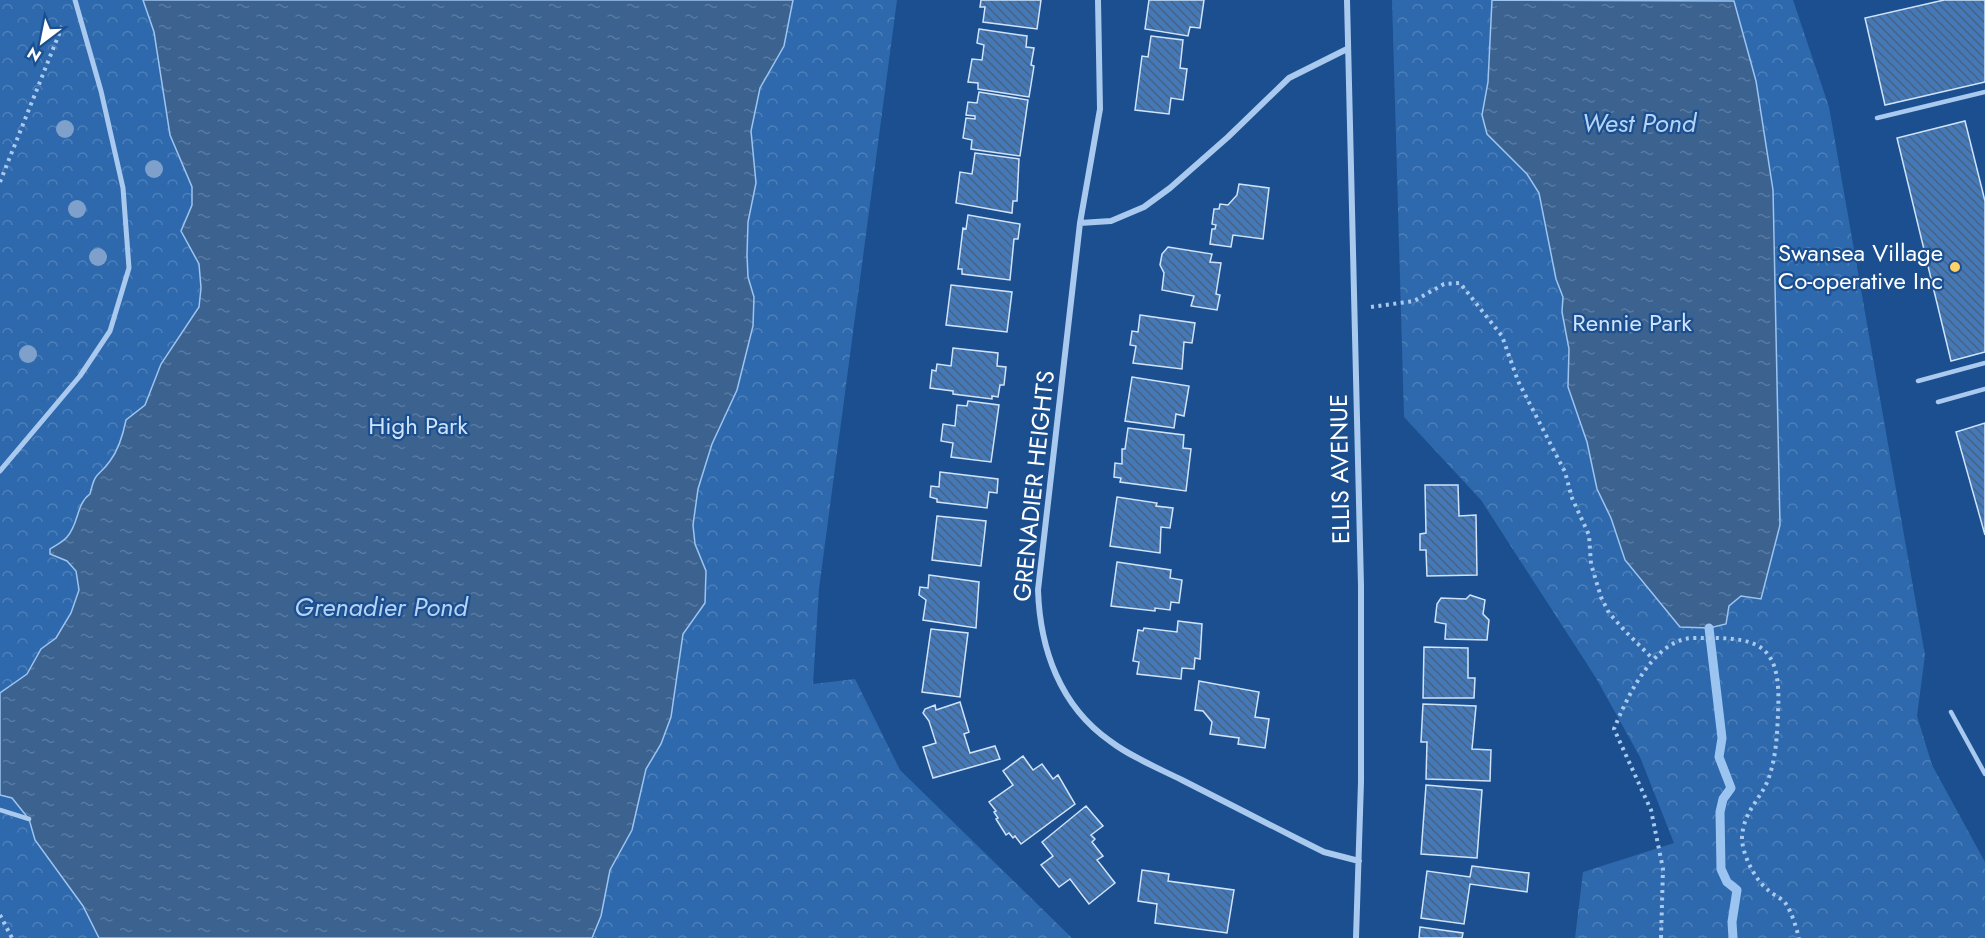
<svg xmlns="http://www.w3.org/2000/svg" width="1985" height="938" viewBox="0 0 1985 938" font-family="Jost,sans-serif">
<style>
.forest{fill:url(#forest-crowns)}
.water{fill:url(#water-ripples);stroke:#9cc4f0;stroke-width:1.5}
.lines{fill:none;stroke-linecap:round;stroke-linejoin:round}
.stream{stroke:#9cc4f0;stroke-width:9}
.building{fill:url(#building-back-hatch);stroke:#cfe3fa;stroke-width:1.5}
.path{stroke:#a9c9ee;stroke-width:4;stroke-dasharray:3 4.5;stroke-linecap:butt}
.service{stroke:#a9c9ee;stroke-width:4.5}
.pedestrian{stroke:#a9c9ee;stroke-width:5}
.minor{stroke:#a9c9ee;stroke-width:6}
.tree{fill:#7ea0ca}
.poi-dot{fill:#ffd166;stroke:#1b4f8f;stroke-width:2}
.labels{text-anchor:middle;stroke-width:4.5;stroke-linejoin:round;paint-order:stroke}
.poi-label{font-size:24px;fill:#fff;stroke:#1b4f8f;text-anchor:end}
.park-label{font-size:24px;fill:#cfe3fa;stroke:#1b4f8f}
.street-label{font-size:24px;fill:#fff;stroke:#1b4f8f}
.water-label{font-size:26px;font-style:italic;fill:#b5d3f5;stroke:#1b4f8f}
</style>
<defs>
<pattern id="forest-crowns" width="20" height="18" patternUnits="userSpaceOnUse" patternTransform="scale(1.5)"><rect width="20" height="18" fill="#2e69ad"/><path d="M2 6a3 3 0 1 1 6 0M12 15a3 3 0 1 1 6 0" fill="none" stroke="#4d80b9"/></pattern>
<pattern id="water-ripples" width="26" height="14" patternUnits="userSpaceOnUse" patternTransform="scale(1.5)"><rect width="26" height="14" fill="#3c6290"/><path d="M2 4q2-2 4 0t4 0M15 11q2-2 4 0t4 0" fill="none" stroke="#597aa1"/></pattern>
<pattern id="building-back-hatch" width="6" height="6" patternUnits="userSpaceOnUse" patternTransform="scale(1.5)"><rect width="6" height="6" fill="#4478b7"/><path d="M-1 5l2 2M0 0l6 6M5-1l2 2" fill="none" stroke="#486282"/></pattern>
</defs>
<rect width="100%" height="100%" fill="#1b4f8f"/>
<!-- forest -->
<path class="forest" d="M 0,0 L 897,0 L 819,589 L 813,684 L 855,679 L 900,770 L 1072,938 L 0,938 Z
M 1392,0 L 1793,0 L 1829,107 L 1925,655 L 1917,716 L 1932,765 L 1985,862 L 1985,938 L 1575,938 L 1583,872 L 1674,843 L 1640,757 L 1596,678 L 1481,500 L 1404,417 Z"/>
<!-- water -->
<path class="water" d="M 143,0 L 793,0 L 784,46 L 760,88 L 751,131 L 756,183 L 748,222 L 747,255 L 748,277 L 754,297 L 753,326 L 737,390 L 712,444 L 698,489 L 693,525 L 695,544 L 706,571 L 705,603 L 683,634 L 671,717 L 661,744 L 646,769 L 632,830 L 610,870 L 601,916 L 592,938 L 99,938 L 83,906 L 35,840 L 29,819 L 12,798 L 0,795 L 0,693 L 27,674 L 41,649 L 56,638 L 71,613 L 79,590 L 76,571 L 67,561 L 50,554 L 50,549 C 56,545 63,542 67,537 C 79,524 76,504 90,494 C 96,469 98,478 110,461 C 119,449 123,435 126,420 L 145,405 L 161,364 L 199,307 L 201,288 L 199,264 L 181,231 L 192,205 L 192,187 L 170,135 L 154,32 Z
M 1492,0 L 1734,1 L 1756,81 L 1773,190 L 1780,525 L 1761,599 L 1741,596 L 1729,606 L 1726,624 L 1709,628 L 1680,627 L 1625,560 L 1611,518 L 1597,489 L 1587,442 L 1568,387 L 1569,349 L 1562,312 L 1563,297 L 1556,279 L 1539,193 L 1527,174 L 1487,134 L 1482,115 L 1488,82 Z"/>
<g class="lines">
<!-- stream -->
<path class="stream" d="M 1709,628 L 1722,738 L 1719,757 L 1731,788 L 1723,799 L 1720,812 L 1721,869 L 1727,882 L 1737,890 L 1732,922 L 1733,938"/>
</g>
<!-- building -->
<path class="building" d="M 981,0 L 1041,0 L 1037,29 L 983,22 L 985,7 L 980,7 Z
M 1149,0 L 1204,0 L 1200,28 L 1190,27 L 1188,36 L 1145,29 Z
M 1944,0 L 1985,0 L 1985,82 L 1885,105 L 1865,18 Z
M 979,29 L 1027,36 L 1026,47 L 1034,48 L 1031,65 L 1034,66 L 1029,97 L 978,89 L 978,83 L 968,82 L 972,59 L 982,60 L 984,45 L 977,43 Z
M 1151,36 L 1183,40 L 1180,68 L 1187,69 L 1183,100 L 1171,98 L 1169,114 L 1135,110 L 1142,56 L 1148,57 Z
M 979,92 L 1028,100 L 1020,156 L 971,149 L 972,140 L 963,138 L 966,118 L 975,119 L 975,116 L 966,115 L 968,102 L 977,103 Z
M 1965,121 L 1985,201 L 1985,352 L 1951,361 L 1897,138 Z
M 975,153 L 1019,159 L 1017,201 L 1013,201 L 1012,213 L 956,203 L 960,172 L 972,174 Z
M 1239,184 L 1269,188 L 1263,239 L 1233,235 L 1231,247 L 1210,244 L 1212,229 L 1215,229 L 1216,225 L 1212,224 L 1214,209 L 1219,209 L 1220,204 L 1228,205 L 1237,195 Z
M 968,215 L 1020,224 L 1018,239 L 1014,239 L 1010,280 L 962,274 L 962,269 L 958,269 L 963,228 L 966,229 Z
M 1168,247 L 1212,254 L 1210,262 L 1221,263 L 1216,294 L 1220,295 L 1217,310 L 1191,306 L 1194,296 L 1162,290 L 1164,273 L 1160,265 L 1162,254 Z
M 951,285 L 1012,292 L 1007,332 L 946,325 Z
M 1140,315 L 1195,323 L 1192,343 L 1184,342 L 1182,369 L 1133,363 L 1136,346 L 1130,345 L 1132,331 L 1138,332 Z
M 953,348 L 998,353 L 997,366 L 1006,367 L 1004,385 L 1000,385 L 998,397 L 992,396 L 992,399 L 953,394 L 953,391 L 930,388 L 932,370 L 936,371 L 937,364 L 951,366 Z
M 1132,377 L 1189,386 L 1184,416 L 1176,414 L 1174,428 L 1125,421 Z
M 968,401 L 999,405 L 991,462 L 951,457 L 953,443 L 941,441 L 943,424 L 955,426 L 957,405 L 967,406 Z
M 1985,423 L 1985,535 L 1956,432 Z
M 1128,428 L 1184,435 L 1183,448 L 1191,449 L 1186,491 L 1120,482 L 1121,478 L 1114,477 L 1115,463 L 1122,464 L 1122,449 L 1125,449 Z
M 940,472 L 998,479 L 997,493 L 989,492 L 987,508 L 937,502 L 937,499 L 930,497 L 931,486 L 939,487 Z
M 1425,485 L 1458,485 L 1459,516 L 1476,515 L 1477,575 L 1427,576 L 1426,550 L 1420,550 L 1420,534 L 1426,533 Z
M 1117,497 L 1157,503 L 1156,506 L 1173,508 L 1170,528 L 1161,527 L 1160,553 L 1110,546 Z
M 937,516 L 986,521 L 981,566 L 932,560 Z
M 1117,562 L 1171,570 L 1170,578 L 1182,580 L 1179,603 L 1171,602 L 1170,610 L 1155,608 L 1155,611 L 1111,606 Z
M 929,575 L 979,582 L 976,628 L 923,620 L 926,600 L 919,595 L 920,587 L 928,588 Z
M 1470,595 L 1485,600 L 1483,614 L 1489,620 L 1487,640 L 1445,639 L 1446,624 L 1435,622 L 1437,604 L 1441,598 L 1466,599 Z
M 1178,621 L 1202,624 L 1200,659 L 1195,658 L 1194,669 L 1182,668 L 1181,679 L 1137,674 L 1139,662 L 1133,661 L 1138,630 L 1143,631 L 1144,628 L 1177,632 Z
M 931,629 L 968,633 L 960,697 L 922,692 Z
M 1424,647 L 1468,648 L 1468,678 L 1475,678 L 1474,698 L 1423,698 Z
M 1199,681 L 1259,692 L 1255,717 L 1269,719 L 1265,748 L 1238,744 L 1239,738 L 1210,734 L 1212,722 L 1203,711 L 1195,710 Z
M 960,702 L 969,732 L 964,734 L 970,753 L 995,746 L 1000,759 L 933,778 L 923,747 L 936,743 L 929,721 L 923,713 L 925,709 L 935,705 L 936,710 Z
M 1423,704 L 1476,706 L 1472,749 L 1491,750 L 1490,781 L 1426,779 L 1427,742 L 1421,742 Z
M 1023,756 L 1033,770 L 1042,764 L 1053,779 L 1058,775 L 1075,804 L 1021,844 L 1015,836 L 1013,838 L 1009,833 L 1006,835 L 996,819 L 998,818 L 994,812 L 996,811 L 989,802 L 1013,785 L 1003,771 Z
M 1426,785 L 1482,790 L 1477,858 L 1421,854 Z
M 1086,806 L 1103,826 L 1091,835 L 1095,839 L 1092,842 L 1103,856 L 1097,860 L 1115,883 L 1089,904 L 1070,879 L 1059,887 L 1041,865 L 1053,856 L 1042,842 Z
M 1472,866 L 1529,873 L 1527,892 L 1470,884 L 1464,924 L 1421,918 L 1427,871 L 1470,877 Z
M 1142,870 L 1169,874 L 1168,881 L 1234,890 L 1227,933 L 1155,923 L 1157,904 L 1138,901 Z
M 1420,927 L 1463,933 L 1462,938 L 1419,938 Z"/>
<g class="lines">
<!-- path -->
<path class="path" d="M 0,182 L 63,24
M 1371,307 L 1414,301 L 1444,284 L 1460,283 L 1502,336 L 1518,381 L 1565,472 L 1572,498 L 1589,535 L 1591,564 L 1601,597 L 1609,613 L 1625,631 L 1653,659
M 0,915 L 12,938
M 1661,938 L 1663,869 L 1651,810 L 1614,729 C 1627,697 1654,639 1693,638 C 1757,637 1782,640 1778,713 C 1777,737 1776,758 1768,780 C 1760,800 1743,812 1742,838 C 1742,854 1755,880 1768,890 C 1773,895 1782,898 1786,904 C 1792,913 1796,927 1799,938"/>
<!-- service -->
<path class="service" d="M 1877,118 L 1985,92
M 1918,381 L 1985,363
M 1938,402 L 1985,389
M 1951,712 L 1985,774
M 0,810 L 29,819"/>
<!-- pedestrian -->
<path class="pedestrian" d="M 0,471 L 80,376 L 110,331 L 129,268 L 123,188 L 101,91 L 75,0"/>
<!-- minor -->
<path class="minor" d="M 1098,0 L 1100,109 L 1080,223 L 1038,590 C 1040,649 1060,706 1110,741 C 1131,757 1158,768 1182,780 C 1221,800 1261,820 1300,840 L 1324,852 L 1359,861
M 1347,0 L 1361,586 L 1361,782 L 1356,938
M 1080,223 L 1111,221 L 1144,207 L 1170,188 L 1228,137 L 1289,78 L 1347,49"/>
</g>
<!-- trees -->
<g class="tree">
<circle cx="65" cy="129" r="9"/>
<circle cx="154" cy="169" r="9"/>
<circle cx="77" cy="209" r="9"/>
<circle cx="98" cy="257" r="9"/>
<circle cx="28" cy="354" r="9"/>
</g>
<!-- markers -->
<circle class="poi-dot" cx="1955" cy="267" r="6"/>
<g class="labels">
<!-- poi labels -->
<g class="poi-label">
<text x="1943" y="261">Swansea Village<tspan x="1943" dy="28">Co-operative Inc</tspan></text>
</g>
<!-- park labels -->
<g class="park-label">
<text x="1632" y="331">Rennie Park</text>
<text x="418" y="434">High Park</text>
</g>
<!-- street labels -->
<g class="street-label">
<text transform="translate(1340 469) rotate(-91)" y="8">ELLIS AVENUE</text>
<text transform="translate(1034 486) rotate(-84)" y="8">GRENADIER HEIGHTS</text>
</g>
<!-- water labels -->
<g class="water-label">
<text x="1639" y="132">West Pond</text>
<text x="381" y="616">Grenadier Pond</text>
</g>
</g>
<!-- north arrow -->
<g transform="translate(42 42) rotate(212)" stroke="#1b4f8f" stroke-width="4.5" paint-order="stroke">
<path d="M0-4.5L10 22L0 15L-10 22Z" fill="#ffffff"/>
<text y="-9" font-size="16" font-weight="bold" text-anchor="middle" fill="#ffffff">N</text>
</g>
</svg>
